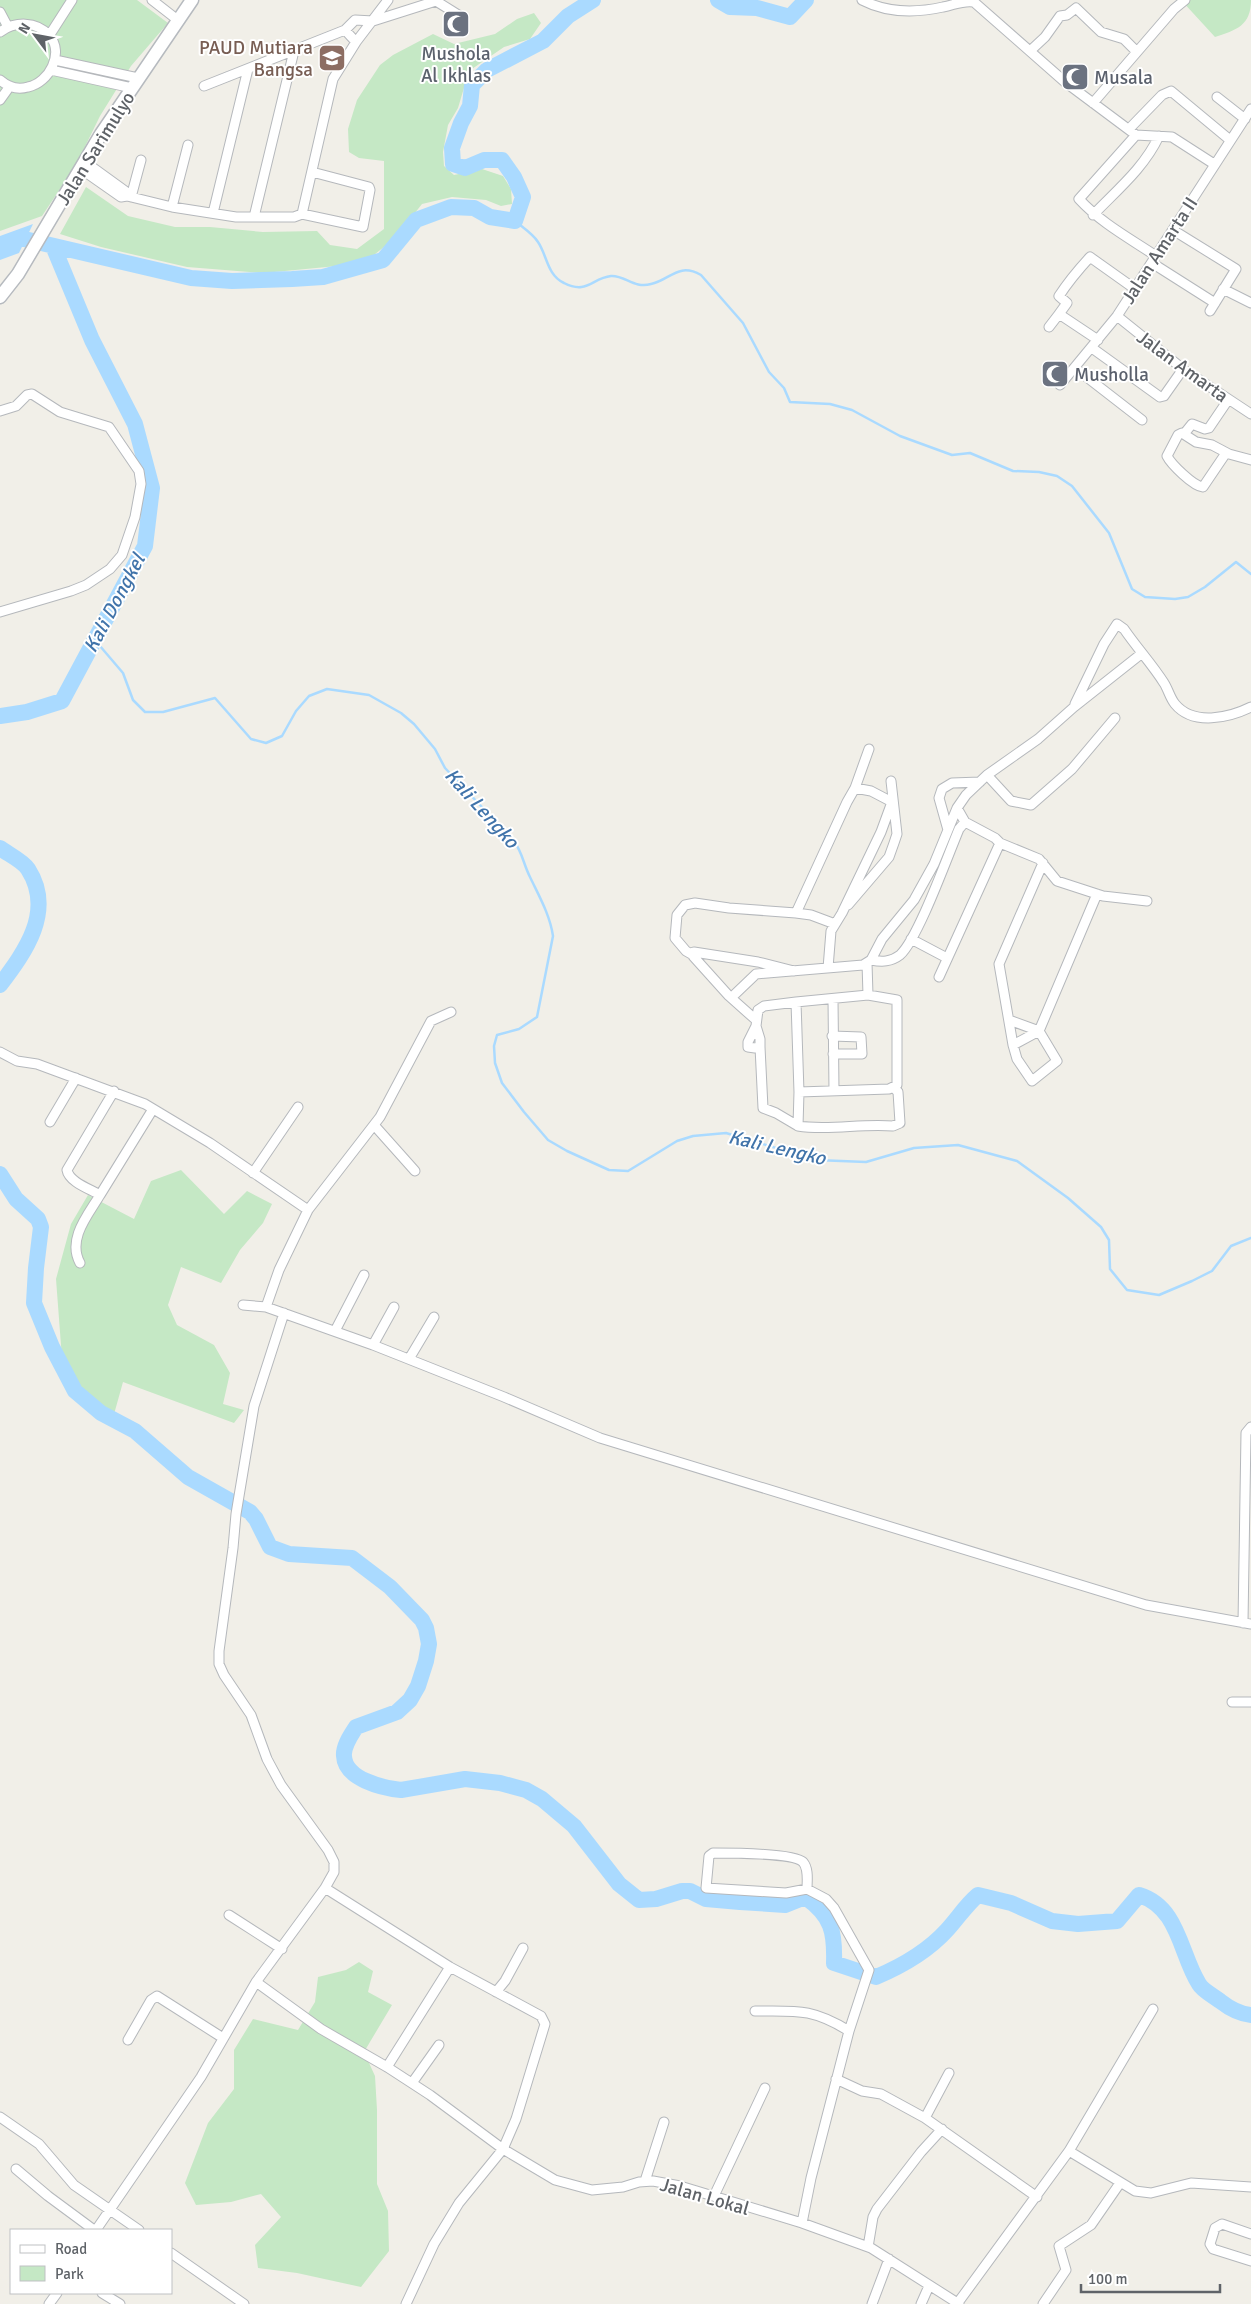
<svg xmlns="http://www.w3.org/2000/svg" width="1251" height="2304" viewBox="0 0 1251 2304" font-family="Signika,sans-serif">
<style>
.green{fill:#c5e8c5}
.water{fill:#aadaff}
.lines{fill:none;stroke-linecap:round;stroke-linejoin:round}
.stream{stroke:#aadaff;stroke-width:2.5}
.river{stroke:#aadaff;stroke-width:16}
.street-casing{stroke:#b5b8bc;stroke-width:11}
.secondary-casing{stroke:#b6babf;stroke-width:15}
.street{stroke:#fff;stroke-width:9}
.secondary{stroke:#fff;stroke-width:12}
.labels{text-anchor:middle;stroke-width:4;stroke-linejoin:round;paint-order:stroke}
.education-label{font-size:19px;fill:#785e54;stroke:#fff;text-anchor:end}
.worship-label{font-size:19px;fill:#5b616d;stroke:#fff;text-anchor:start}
.street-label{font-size:19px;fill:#5f6368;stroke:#fff}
.water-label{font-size:20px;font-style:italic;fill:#4174aa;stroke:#fff}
</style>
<rect width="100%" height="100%" fill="#f1efe8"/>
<!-- green -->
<path class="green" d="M 0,0 L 137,0 L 168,23 L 131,66 L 100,116 L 76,165 L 42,216 L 0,231 Z
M 1181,0 L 1251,0 C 1251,26 1236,30 1215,37 Z
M 534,13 L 541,23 L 530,39 L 504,47 L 469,71 L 458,108 L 448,125 L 443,152 L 444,166 L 454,175 L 482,169 L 503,176 L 511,189 L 512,204 L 501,206 L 486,200 L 452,197 L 422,204 L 395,238 L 369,259 L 337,266 L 264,273 L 187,267 L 101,247 L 60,234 L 86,187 L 128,216 L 175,227 L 210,227 L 263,232 L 317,231 L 330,245 L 357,249 L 384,229 L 384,161 L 359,158 L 349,152 L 348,129 L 357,100 L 380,65 L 393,55 L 433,34 L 454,44 L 495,34 L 517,19 Z
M 181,1170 L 224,1214 L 247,1191 L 272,1204 L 263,1223 L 240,1250 L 221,1283 L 181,1267 L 168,1305 L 177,1325 L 214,1345 L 230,1373 L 223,1404 L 244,1410 L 234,1423 L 123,1382 L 111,1425 L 64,1385 L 56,1279 L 71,1224 L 88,1195 L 134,1219 L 151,1181 Z
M 359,1962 L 373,1971 L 368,1992 L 392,2005 L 364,2052 L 375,2076 L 377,2110 L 377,2184 L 388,2211 L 389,2251 L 361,2287 L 297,2273 L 258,2268 L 255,2245 L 281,2217 L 261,2194 L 231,2202 L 196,2205 L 185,2183 L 208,2123 L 234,2089 L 234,2050 L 253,2019 L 298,2030 L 315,2002 L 318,1977 L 346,1970 Z"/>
<!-- water -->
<path class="water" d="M 33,224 L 19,253 L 0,260 L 0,236 Z"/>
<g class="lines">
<!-- stream -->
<path class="stream" d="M 515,221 C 522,227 533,234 538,242 C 547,255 547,275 564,283 C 587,295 592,278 611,276 C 625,275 634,289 651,284 C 670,280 678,262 701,275 L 743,323 L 769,372 L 784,388 L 790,402 L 830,404 L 852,410 L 900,436 L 952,455 L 970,453 L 1013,471 L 1039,472 L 1057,476 L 1072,486 L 1109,533 L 1132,589 L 1145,597 L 1175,599 L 1188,597 L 1205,587 L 1236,562 L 1251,574
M 94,639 L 123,673 L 133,700 L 145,712 L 163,712 L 215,698 L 251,739 L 266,743 L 282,736 L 296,711 L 309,696 L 327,689 L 369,695 L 401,713 L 414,724 L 435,749 L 445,768 L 514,841 C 523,854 523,863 530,877 C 539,896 550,915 553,936 L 537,1017 L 519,1029 L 497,1035 L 494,1046 L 495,1063 L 502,1083 L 524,1112 L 548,1140 L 567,1151 L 609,1170 L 628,1171 L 677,1141 L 693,1136 L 726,1133 L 816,1160 L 866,1162 L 914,1148 L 958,1145 L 1017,1161 L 1068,1198 L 1101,1227 L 1109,1240 L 1110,1269 L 1127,1290 L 1159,1295 L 1192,1281 L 1212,1271 L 1231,1246 L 1251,1238"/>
<!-- river -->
<path class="river" d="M 718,0 L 730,7 L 757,8 L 790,17 L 806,0
M 0,248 L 20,238 L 191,278 L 232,281 L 292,279 L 323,277 L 383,260 L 416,220 L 451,207 L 474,208 L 490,217 L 515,221 L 523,197 L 514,177 L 502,160 L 484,160 L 465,168 L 453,164 L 452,148 L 461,123 L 470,106 L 472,85 L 487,70 L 543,41 L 568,16 L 593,0
M 0,716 L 27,712 L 62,701 L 145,546 L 152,488 L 135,424 L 92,340 L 53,246
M 0,848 C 8,854 23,861 28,869 C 55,911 25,952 0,985
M 0,1174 L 16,1199 L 38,1219 L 41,1227 L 36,1268 L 34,1303 L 52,1347 L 75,1391 L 101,1413 L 135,1431 L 188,1477 L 250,1512 L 256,1519 L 270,1547 L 289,1554 L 352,1558 L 390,1587 L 422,1620 L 426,1628 L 429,1644 L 426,1661 L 418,1686 L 410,1700 L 397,1712 L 356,1727 C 351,1735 343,1746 344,1756 C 345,1779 382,1788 401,1790 L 465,1779 L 500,1783 L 526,1790 L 542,1799 L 574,1826 L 619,1884 L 639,1900 L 656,1899 L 682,1891 L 690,1891 L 706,1899 L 740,1902 L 785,1905 L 805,1897 C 832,1916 835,1932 834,1963 L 876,1977 C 902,1966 928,1951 947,1930 C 958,1918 966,1905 978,1895 L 1011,1903 L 1052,1921 L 1078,1924 L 1117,1921 L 1139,1895 C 1179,1907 1180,1954 1199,1984 C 1203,1991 1214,1996 1220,2001 C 1229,2008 1239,2014 1251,2015"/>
<!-- street casing -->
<g class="street-casing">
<path id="street" d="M 152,0 L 179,21
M 388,0 L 356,42 L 345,30 L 355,20 L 373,21 L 436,1 L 460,16
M 862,0 C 887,13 916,13 943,7 C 954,5 963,0 974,2 L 1065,82 L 1136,135 L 1172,137 L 1214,164
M 0,12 L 8,27
M 0,32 C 15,21 36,21 49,35 C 65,53 49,83 28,87 C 18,90 8,87 0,80
M 49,36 L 72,0
M 1030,51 L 1045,37 L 1060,16 L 1067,15 L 1076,8 L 1101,32 L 1124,39 L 1137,52
M 55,60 L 138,78
M 51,70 L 132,88
M 204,86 L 345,30
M 1217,97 L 1245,119
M 0,100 L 10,86
M 1093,103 L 1174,9 L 1185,0
M 1129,129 L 1162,95 L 1171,91 L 1230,140
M 1136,135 L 1079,199 C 1101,223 1129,238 1156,256
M 85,162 L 125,191 L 127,196
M 81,169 L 121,197 L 127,196 L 172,207 L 236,217 L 294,217 L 302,214 L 363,227 L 370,190 L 369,187 L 312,172
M 131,197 L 141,160
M 172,207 L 188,145
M 213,213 L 248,69
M 302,214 L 333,79 L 356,42
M 1093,215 C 1117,190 1144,168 1159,136
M 254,217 L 294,51
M 1173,230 L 1236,269 L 1210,311
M 1152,263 L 1215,303
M 1223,289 L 1251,303
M 1117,316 L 1183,369 L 1251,414
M 1049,327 L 1059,314
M 1098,340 L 1059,314 L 1067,303 L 1059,296 C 1068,282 1079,269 1090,257 L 1135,289
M 1092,348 L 1160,397 L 1164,396 L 1183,369
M 1075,368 L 1142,420
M 1060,385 L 1117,316 L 1251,109
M 0,411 L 16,406 L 27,395 L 32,394 L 60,412 L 109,427 L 139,471 L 141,484 L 135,517 L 122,555 L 110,569 L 86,585 L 71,591 L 0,612
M 1184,434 L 1192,424 L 1205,429 L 1209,428 L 1228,400
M 1226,453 L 1203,487 C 1193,486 1171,464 1167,456 L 1178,435 L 1182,433 L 1196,442 L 1212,445 L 1229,454 L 1251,460
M 1075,704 L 1104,644 L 1117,624 L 1124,629 C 1137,648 1152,664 1164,683 C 1168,689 1170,698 1175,704 C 1193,726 1229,718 1251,707
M 987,775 L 1011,801 L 1031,805 L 1072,769 L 1115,718
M 855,788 L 869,749
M 948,830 L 939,798 L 942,789 L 952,783 L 980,782
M 1000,843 L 1039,859 L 1057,881 L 1103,896 L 1147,901
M 848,905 L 889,857 L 894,843 L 897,834 L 891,781
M 911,939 L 947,958
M 693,955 L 686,951 L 675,938 L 677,915 L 685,905 L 695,903 L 729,908 L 796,913
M 871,960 C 882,962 891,962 900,955 C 918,939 948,855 959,829 L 965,822 L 957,808
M 867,963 L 868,995 L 897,1000 L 897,1085 L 889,1089 L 799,1092 L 796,1002 L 868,995
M 828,968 L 831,931 L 842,913 L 881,832 L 892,802 L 871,791 L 855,788 L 847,802 L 796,913 L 811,915 L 835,924
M 794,971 L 758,962 L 694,952 L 693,956 L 729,996 L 733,996 L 756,974 L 863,965 L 871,960 L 882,939 L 914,900 L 934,864 L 957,808 L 966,795 L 987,775 L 1038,739 L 1074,707 L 1141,654
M 939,977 L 1000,843 L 995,838 L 965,822
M 729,996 L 756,1020
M 833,999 L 834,1091
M 796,1002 L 764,1006 L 758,1010 L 756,1026 L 748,1042 L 748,1047 L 755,1048 L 760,1047 L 763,1108 L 776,1113 L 798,1126 L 799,1092
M 1009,1020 L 1039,1031 L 1057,1061 L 1032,1081 L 1017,1059 L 1013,1045 L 999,964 L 1043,863
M 756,1026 L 760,1039 L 760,1047
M 832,1036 L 861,1037 L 862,1054 L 833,1054
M 1013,1045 L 1039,1031 L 1097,894
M 0,1052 L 17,1061 L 37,1064 L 145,1104 L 210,1143 L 308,1210 L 279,1270 L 266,1307 L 373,1345 L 504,1397 L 600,1438 L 1146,1605 L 1251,1624
M 50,1122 L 76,1078
M 374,1125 L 415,1171
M 798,1126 C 829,1131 862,1123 893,1126 L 900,1123 L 898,1092 L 894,1088
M 253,1173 L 298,1107
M 100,1195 L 153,1109
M 308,1210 L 380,1117 L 431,1021 L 451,1012
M 80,1263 C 67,1239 88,1215 100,1195 C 90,1189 69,1182 67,1170 L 114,1091
M 243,1305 L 266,1307
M 335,1331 L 364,1275
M 373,1345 L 394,1307
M 409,1359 L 434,1317
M 1243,1623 L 1246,1433 L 1251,1427
M 1232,1702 L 1251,1702
M 325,1888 L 450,1967 L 541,2016 L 545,2024 L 516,2119 L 503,2149 L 459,2203 L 434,2244 L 406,2304
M 807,1889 C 807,1881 809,1869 803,1862 C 794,1853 728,1853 713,1853 L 709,1856 L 706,1888 L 786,1893 L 807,1889 L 826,1899 L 834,1908 L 869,1970 L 849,2031
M 229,1915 L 282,1949
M 256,1982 L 321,2029 L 387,2067 L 430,2095 L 503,2149 L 555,2180 L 592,2190 L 623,2187 L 639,2182 L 653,2181 L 680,2186 L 802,2223 L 871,2248 L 959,2304
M 496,1992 L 505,1981 L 523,1948
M 755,2011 C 796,2011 812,2008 849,2031 L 811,2178 L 802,2223
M 128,2040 L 151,2000 L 157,1996 L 223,2038
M 387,2067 L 450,1967
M 949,2073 L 925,2118 L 1037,2197
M 836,2079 L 862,2091 L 881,2094 L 925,2118
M 412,2083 L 439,2045
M 0,2117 L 39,2144 L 74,2185 L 139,2230
M 1069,2151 L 1135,2191 L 1151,2193 L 1191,2183 L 1251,2187
M 16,2169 L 48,2196 L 94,2230
M 645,2181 L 664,2122
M 714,2196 L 765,2088
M 96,2230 L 201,2077 L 256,1982 L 325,1888 L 334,1872 L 334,1862 L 328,1850 L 281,1785 L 267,1759 L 251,1715 L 224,1675 L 219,1664 L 219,1651 L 233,1548 L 236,1514 L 254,1406 L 284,1313
M 1251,2234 L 1222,2224 L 1215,2228 L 1210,2244 L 1213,2249 L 1251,2261
M 868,2247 L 873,2217 L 877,2209 L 921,2152 L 942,2129
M 171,2253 L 244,2304
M 102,2293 L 120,2304
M 49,2304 L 57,2293
M 872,2304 L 889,2259
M 921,2304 L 929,2286
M 957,2304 L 1069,2151 L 1153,2009
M 1043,2304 L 1066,2270 L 1059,2246 L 1091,2225 L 1120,2183"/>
</g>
<!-- secondary casing -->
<g class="secondary-casing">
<path id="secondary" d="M 0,297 L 18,274 L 101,134 L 192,0"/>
</g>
<!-- street -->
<use href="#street" class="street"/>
<!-- secondary -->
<use href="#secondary" class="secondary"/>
</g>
<!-- icons -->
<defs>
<g id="mosque-square" transform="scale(1.4375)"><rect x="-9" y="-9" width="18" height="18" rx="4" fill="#6b7280" stroke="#fff"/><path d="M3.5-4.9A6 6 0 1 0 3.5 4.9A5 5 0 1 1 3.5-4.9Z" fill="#fff"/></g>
<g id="school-square" transform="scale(1.4375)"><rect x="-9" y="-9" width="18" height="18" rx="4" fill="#8d6e63" stroke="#fff"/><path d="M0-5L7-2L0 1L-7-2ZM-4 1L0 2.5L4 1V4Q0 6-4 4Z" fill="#fff"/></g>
</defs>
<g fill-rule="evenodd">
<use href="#mosque-square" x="456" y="24"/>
<use href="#school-square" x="332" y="58"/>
<use href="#mosque-square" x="1075" y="77"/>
<use href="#mosque-square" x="1055" y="374"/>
</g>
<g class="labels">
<!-- education labels -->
<g class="education-label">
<text x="313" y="54">PAUD Mutiara<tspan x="313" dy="22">Bangsa</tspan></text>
</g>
<!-- worship labels -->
<g class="worship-label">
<text x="456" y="60" text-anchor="middle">Mushola<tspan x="456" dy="22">Al Ikhlas</tspan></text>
<text x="1094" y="84">Musala</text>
<text x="1074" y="381">Musholla</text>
</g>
<!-- street labels -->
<g class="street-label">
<text transform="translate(95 148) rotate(-58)" y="7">Jalan Sarimulyo</text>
<text transform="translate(1159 250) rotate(-57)" y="7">Jalan Amarta II</text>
<text transform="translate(1183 366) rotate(36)" y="7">Jalan Amarta</text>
<text transform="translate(705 2196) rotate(16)" y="7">Jalan Lokal</text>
</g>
<!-- water labels -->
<g class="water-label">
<text transform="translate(114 603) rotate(-62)" y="7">Kali Dongkel</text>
<text transform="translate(482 808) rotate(48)" y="7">Kali Lengko</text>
<text transform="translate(777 1147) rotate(13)" y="7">Kali Lengko</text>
</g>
</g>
<!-- legend -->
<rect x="10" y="2229" width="162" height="65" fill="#ffffff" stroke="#bfc1c3"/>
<rect x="20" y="2245" width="25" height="8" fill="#ffffff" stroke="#bfc1c3"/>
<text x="55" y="2254" font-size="15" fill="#5f6368">Road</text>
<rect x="20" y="2266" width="25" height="15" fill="#c5e8c5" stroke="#bfc1c3"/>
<text x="55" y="2279" font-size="15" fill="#5f6368">Park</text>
<!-- north arrow -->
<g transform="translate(35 35) rotate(302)" stroke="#ffffff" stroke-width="4" paint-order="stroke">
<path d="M0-4L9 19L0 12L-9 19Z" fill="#5f6368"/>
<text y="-8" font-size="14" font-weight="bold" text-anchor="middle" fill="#5f6368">N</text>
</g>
<!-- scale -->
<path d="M1081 2284v8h139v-8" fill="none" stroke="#5f6368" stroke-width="2.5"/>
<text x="1088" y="2284" font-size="15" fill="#5f6368" stroke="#ffffff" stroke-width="4" paint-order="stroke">100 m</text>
</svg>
